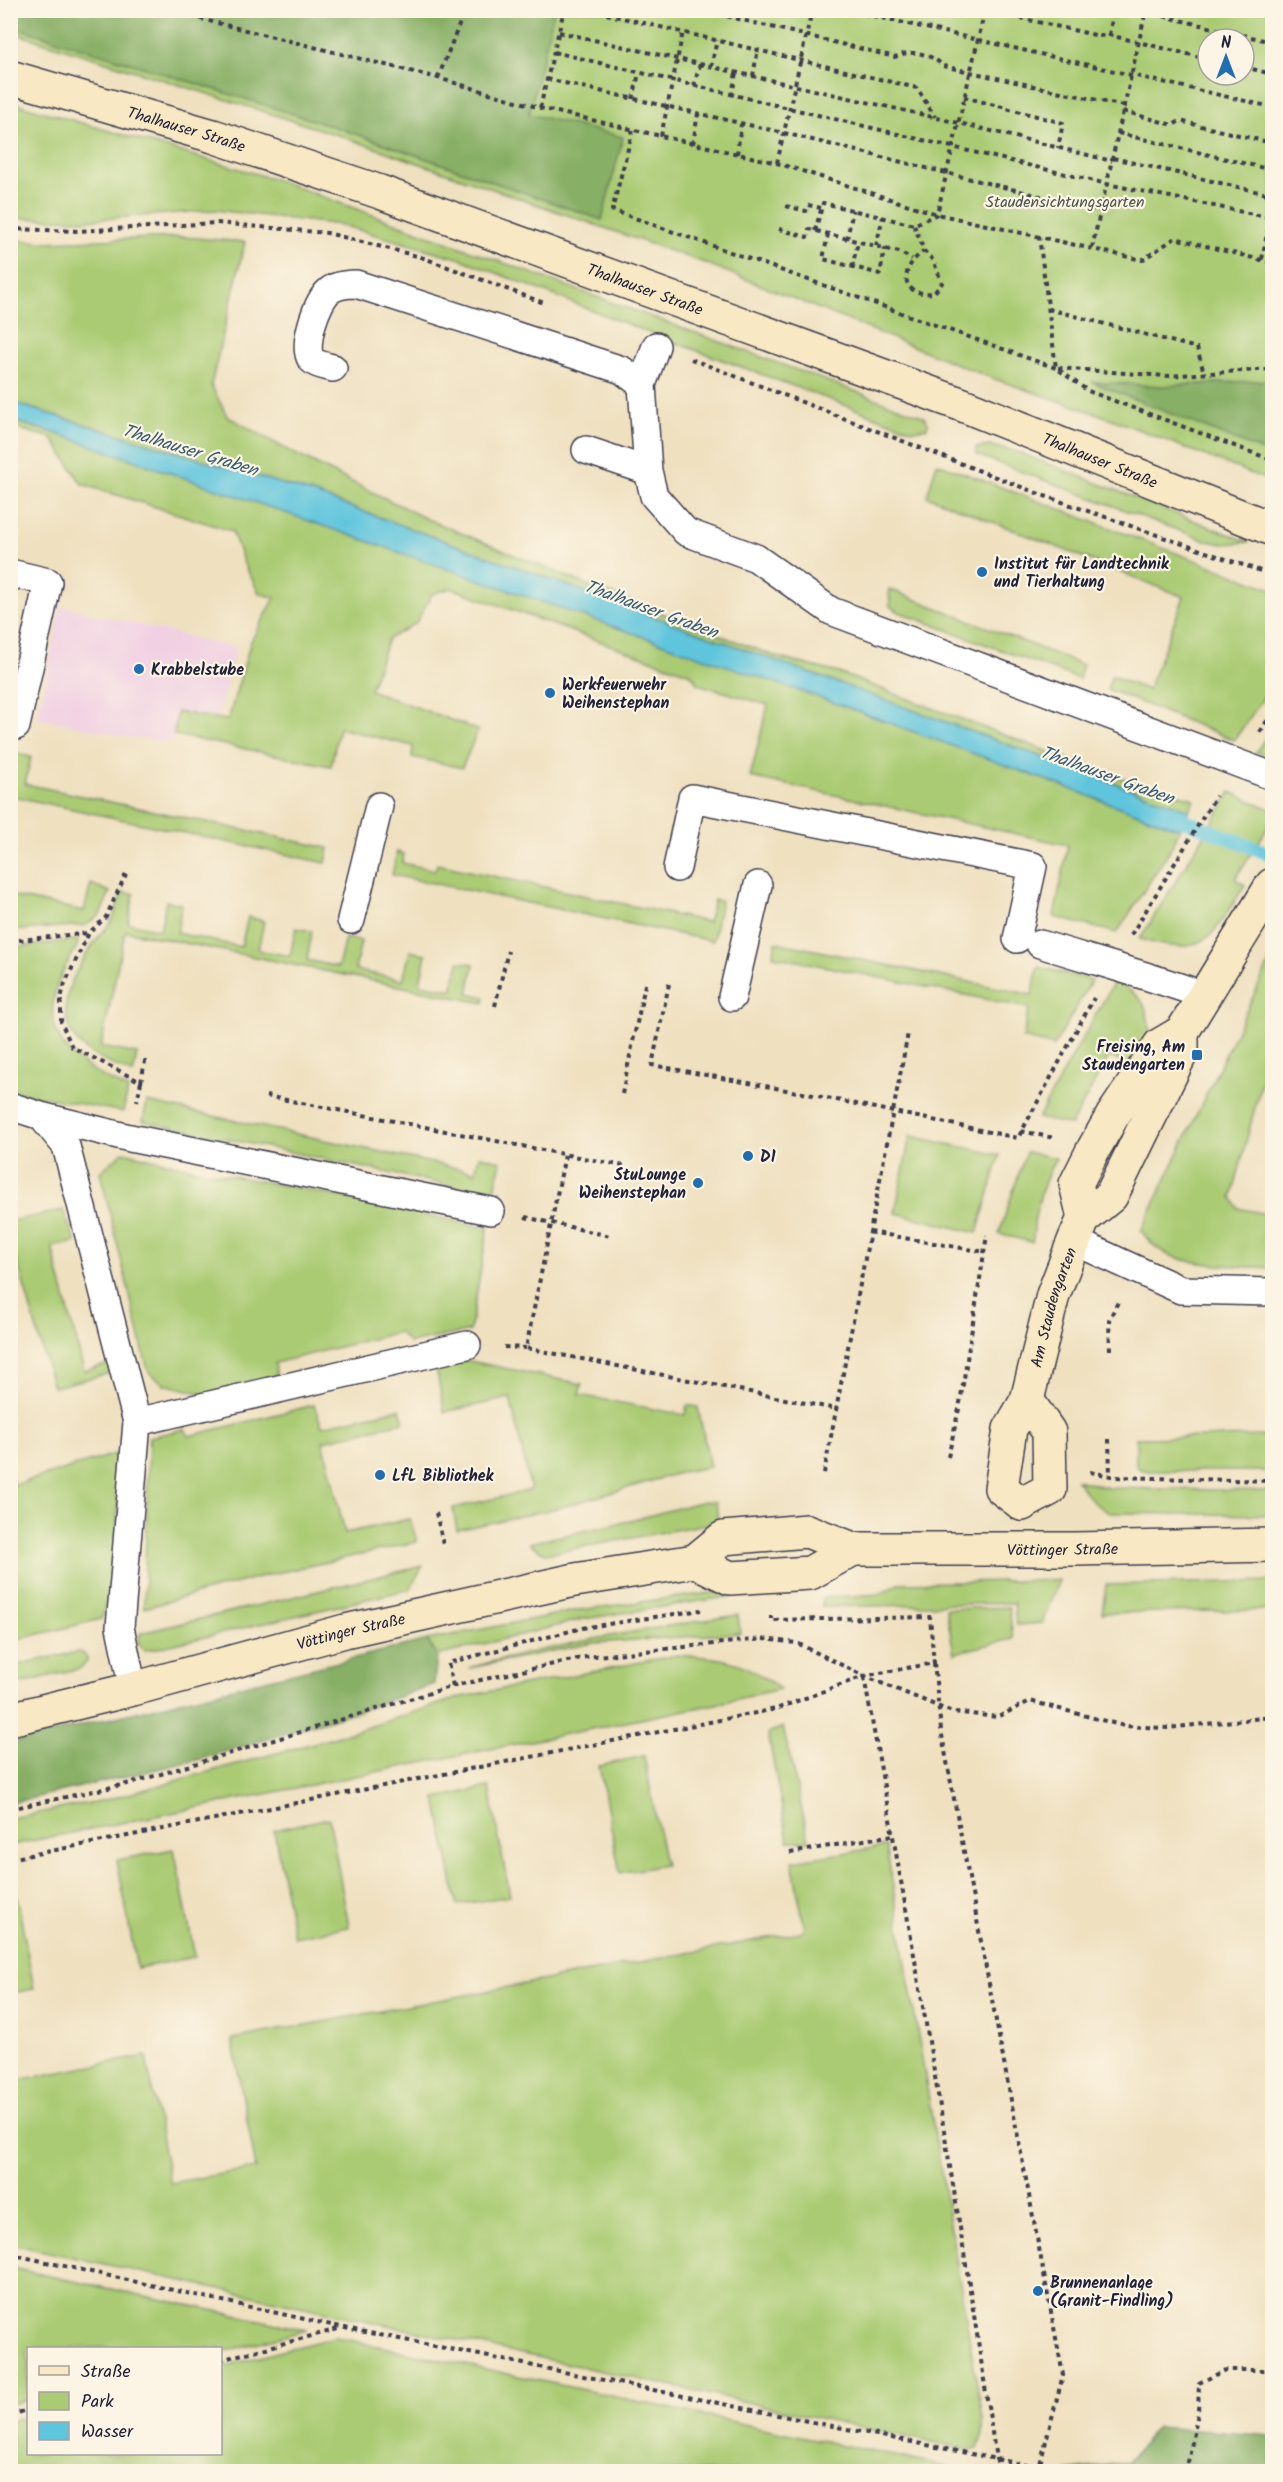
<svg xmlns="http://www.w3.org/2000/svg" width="1283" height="2482" viewBox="0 0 1283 2482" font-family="Kalam,sans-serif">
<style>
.built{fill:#f1d0e3}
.green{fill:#aacb73;stroke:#667657;stroke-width:1.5;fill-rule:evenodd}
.forest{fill:#87af65;stroke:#546850;stroke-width:1.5}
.water{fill:#5fc5dd;stroke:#40748c;stroke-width:1.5}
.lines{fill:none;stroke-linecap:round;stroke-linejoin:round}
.stream{stroke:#5fc5dd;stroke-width:14}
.lane-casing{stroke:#413e4f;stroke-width:30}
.secondary-casing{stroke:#413e4f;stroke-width:36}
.path{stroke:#413e4f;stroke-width:4;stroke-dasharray:4.5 4.5;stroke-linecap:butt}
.lane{stroke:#fff;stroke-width:27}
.secondary{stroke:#f8e8c3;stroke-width:33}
.poi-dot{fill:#1f6fb2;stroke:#fcf5e5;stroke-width:2}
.labels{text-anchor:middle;stroke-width:4.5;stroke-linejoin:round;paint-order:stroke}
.street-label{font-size:16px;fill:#22223b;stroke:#fcf5e5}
.park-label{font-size:16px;fill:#4b554c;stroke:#fcf5e5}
.poi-label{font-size:16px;font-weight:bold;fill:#22223b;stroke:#fcf5e5;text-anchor:start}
.water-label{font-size:18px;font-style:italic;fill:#375b74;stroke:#fcf5e5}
</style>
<rect width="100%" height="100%" fill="#fcf5e5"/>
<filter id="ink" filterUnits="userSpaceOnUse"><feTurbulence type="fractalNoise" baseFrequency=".0167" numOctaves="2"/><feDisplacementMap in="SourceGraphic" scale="12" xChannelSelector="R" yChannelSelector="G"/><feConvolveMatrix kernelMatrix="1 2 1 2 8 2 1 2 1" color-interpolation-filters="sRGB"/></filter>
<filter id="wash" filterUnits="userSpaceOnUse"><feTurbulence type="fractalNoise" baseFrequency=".008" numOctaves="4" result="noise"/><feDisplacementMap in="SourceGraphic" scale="24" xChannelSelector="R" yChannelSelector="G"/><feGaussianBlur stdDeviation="1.35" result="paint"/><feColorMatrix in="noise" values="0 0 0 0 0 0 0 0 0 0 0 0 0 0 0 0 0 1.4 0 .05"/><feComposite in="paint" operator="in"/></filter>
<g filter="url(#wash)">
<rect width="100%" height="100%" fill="#efe0c0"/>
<!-- built -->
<path class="built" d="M 61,606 L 236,648 L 217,719 L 178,713 L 172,743 L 122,736 L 38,717 Z"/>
<!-- green -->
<path class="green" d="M 11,10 L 1272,11 L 1272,482 L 1112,419 L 989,377 L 705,263 L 341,136 L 11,32 ZM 1208,39 L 1244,39 L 1244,75 L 1208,75 Z
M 10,102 L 277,180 L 923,416 L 928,423 L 927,428 L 914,430 L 901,426 L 655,335 L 461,259 L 341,225 L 216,210 L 86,220 L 11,218 Z
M 183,237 L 245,242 L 211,385 L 227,416 L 291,452 L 427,519 L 590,586 L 780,658 L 839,673 L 1108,774 L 1194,799 L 1189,810 L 312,493 L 11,402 L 10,240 L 44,242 Z
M 10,420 L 64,436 L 846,707 L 1180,829 L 1170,850 L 1117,933 L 1054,917 L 1068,845 L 750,777 L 768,705 L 698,684 L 691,674 L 451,588 L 432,594 L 416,623 L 388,639 L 370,690 L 478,730 L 462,768 L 412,757 L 413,746 L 339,728 L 331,766 L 174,735 L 177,712 L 228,720 L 251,641 L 275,598 L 259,593 L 244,564 L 232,531 L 82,484 L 52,438 L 11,427 Z
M 991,446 L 1015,451 L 1249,542 L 1224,544 L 1207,541 L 977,455 L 976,448 Z
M 937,463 L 1272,589 L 1272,686 L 1234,740 L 1107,689 L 1112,676 L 1148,690 L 1184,597 L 927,496 Z
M 889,589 L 1083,665 L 1079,679 L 899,612 L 890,606 Z
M 1272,728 L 1272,757 L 1256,752 Z
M 17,754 L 31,757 L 25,784 L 329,848 L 326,863 L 11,796 L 11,781 Z
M 1231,792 L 1272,810 L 1272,830 L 1267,829 L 1235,879 L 1245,885 C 1213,935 1207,960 1140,939 Z
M 397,852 L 404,854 L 402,863 L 435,870 L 437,864 L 708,922 L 714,900 L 721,901 L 713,941 L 392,875 Z
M 91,884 L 110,892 L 100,915 L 86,925 L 11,931 L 11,896 L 84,911 Z
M 122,892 L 134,894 L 128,923 L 160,930 L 166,901 L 182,904 L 177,933 L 241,947 L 248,917 L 264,921 L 258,950 L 290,956 L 296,928 L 312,931 L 307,960 L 338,967 L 345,938 L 361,941 L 355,970 L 403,980 L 410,951 L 426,954 L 420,984 L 452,990 L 459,962 L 474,964 L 468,993 L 485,997 L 484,1003 L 125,931 L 101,1047 L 137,1054 L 133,1074 C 114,1065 86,1056 74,1037 C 52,1003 79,964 99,936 C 103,931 108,927 111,922 C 116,913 118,901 122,892 Z
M 75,940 L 78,941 L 77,946 C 68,962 57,979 54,997 C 44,1048 89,1070 128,1089 L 123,1112 L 11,1091 L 11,948 Z
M 776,942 L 1032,995 L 1038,967 L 1092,980 L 1054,1046 L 1023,1038 L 1029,1008 L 773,956 Z
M 1272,957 L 1272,1041 L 1232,1197 L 1238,1208 L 1272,1215 L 1272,1268 C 1244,1266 1188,1266 1165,1253 C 1155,1248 1148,1240 1141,1231 Z
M 1114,982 C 1142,995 1147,1002 1150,1033 L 1130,1065 L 1109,1056 L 1071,1125 L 1038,1118 Z
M 147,1102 L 475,1172 L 479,1156 L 501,1161 L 494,1195 L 143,1121 Z
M 910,1136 L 1000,1155 L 977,1233 L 895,1213 Z
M 123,1152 L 204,1171 L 288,1186 L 488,1228 L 470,1331 L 409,1343 L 399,1332 L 275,1363 L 277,1379 L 208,1395 L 164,1384 L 148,1371 L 100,1172 Z
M 1026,1152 L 1056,1158 C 1046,1175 1039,1198 1035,1218 C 1033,1226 1035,1233 1032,1242 L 999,1234 Z
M 63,1210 L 76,1242 L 52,1247 L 84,1371 L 109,1364 L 111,1373 L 53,1387 L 16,1257 L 11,1258 L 11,1221 Z
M 465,1360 L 582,1384 L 579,1395 L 685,1415 L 687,1405 L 698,1407 L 710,1467 L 686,1471 L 562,1507 L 457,1530 L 453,1508 L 531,1490 L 510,1398 L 444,1412 L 436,1367 Z
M 314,1405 L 322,1426 L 400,1409 L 404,1422 L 323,1441 L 345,1533 L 410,1519 L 417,1542 L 259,1577 L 144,1608 L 149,1437 L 185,1429 L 189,1436 Z
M 1272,1436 L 1272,1471 L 1149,1471 L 1140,1469 L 1136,1465 L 1136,1438 Z
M 121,1452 L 114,1583 L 101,1619 L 11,1641 L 10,1474 L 14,1485 Z
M 1076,1480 L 1109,1488 L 1272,1491 L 1272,1515 L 1109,1513 L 1093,1502 Z
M 704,1501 L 716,1502 L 718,1522 L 546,1554 L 529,1543 L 629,1521 Z
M 423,1566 L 410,1589 L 158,1648 L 145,1650 L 139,1645 L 138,1639 L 141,1633 Z
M 1059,1580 L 1042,1623 L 1016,1625 L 1014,1603 L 822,1607 L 822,1598 L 880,1594 L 901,1583 Z
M 1272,1581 L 1272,1610 L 1102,1613 L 1106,1585 Z
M 734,1590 L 732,1596 L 584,1619 L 437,1656 L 427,1640 L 579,1610 Z
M 1009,1607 L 1013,1639 L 954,1653 L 946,1609 Z
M 738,1615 L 740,1633 L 593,1643 L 469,1668 C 558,1643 647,1629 738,1615 Z
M 77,1652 L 83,1653 L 87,1658 L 87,1662 L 80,1668 L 11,1686 L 11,1666 Z
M 677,1655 C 724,1657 743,1660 780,1689 L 716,1704 L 11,1845 L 11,1818 L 110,1799 L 255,1759 L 347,1734 L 461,1697 Z
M 783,1727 L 809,1841 L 788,1841 L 768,1733 Z
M 644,1756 L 665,1865 L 620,1873 L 599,1766 Z
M 489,1787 L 510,1896 L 457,1905 L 436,1798 Z
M 329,1818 L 349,1927 L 294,1937 L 274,1830 Z
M 886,1846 L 983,2419 L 983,2434 L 978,2448 L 968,2450 L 11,2244 L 11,2081 L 146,2056 L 170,2183 L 256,2168 L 232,2039 L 805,1931 L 792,1861 Z
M 174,1849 L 195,1957 L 137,1968 L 117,1860 Z
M 11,1880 L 14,1880 L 34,1989 L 11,1993 Z
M 11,2268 L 307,2330 L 221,2352 L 220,2348 L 28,2348 L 28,2400 L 11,2404 Z
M 335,2337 L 964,2471 L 11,2471 L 11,2421 L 28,2417 L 28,2454 L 220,2454 L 221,2367 Z"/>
<!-- forest -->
<path class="forest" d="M 11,10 L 554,11 L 529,114 L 623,137 L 602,220 L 344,130 L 11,26 Z
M 1272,380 L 1272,455 L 1092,382 L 1162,386 Z
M 427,1640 L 437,1656 L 434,1684 L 365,1709 L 201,1759 L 11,1803 L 11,1743 Z
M 1157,2427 L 1272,2436 L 1272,2471 L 1066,2471 L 1128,2462 Z"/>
<!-- water -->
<path class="water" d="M 10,402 L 312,493 L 1189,810 L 1180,829 L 846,707 L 64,436 L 11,420 Z"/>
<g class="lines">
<!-- stream -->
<path class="stream" d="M 1166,813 L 1272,855"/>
</g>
</g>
<g filter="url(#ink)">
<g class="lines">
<!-- lane casing -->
<g class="lane-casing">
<path id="lane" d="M 656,346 L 642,385 L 648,471 L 654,496 L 686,532 L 756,558 L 831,611 L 1272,776
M 333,368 C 326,366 316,365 311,359 C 302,345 317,301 329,291 C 336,285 347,284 356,284 L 622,370 L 642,385
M 586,450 L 648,471
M 10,573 L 48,582 L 16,726
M 677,868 L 692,798 L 1033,866 L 1017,939
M 351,920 L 379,806
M 1040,944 C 1095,961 1150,976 1203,995
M 732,997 L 758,885
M 10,1106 L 41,1116 L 66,1146 L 137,1422 L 120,1627 L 133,1689
M 41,1116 L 130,1138 L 491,1211
M 1074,1241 L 1181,1290 L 1272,1292
M 137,1422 L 467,1345"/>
</g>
<!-- secondary casing -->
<g class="secondary-casing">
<g id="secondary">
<path id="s1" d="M 10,77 L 213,136 L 380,192 L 963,405 L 1272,529"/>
<path d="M 1084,1218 L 1076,1184 L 1093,1150 L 1113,1115 L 1160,1045 L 1182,1032"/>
<path id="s2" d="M 1022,1504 L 1001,1488 L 1010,1429 L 1027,1400 L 1053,1295 L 1074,1241 L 1084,1218 L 1111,1196 L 1182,1051 L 1182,1032 L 1272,885"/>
<path d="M 1022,1504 L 1050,1489 L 1049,1432 L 1027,1400"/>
<path d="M 695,1561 L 730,1578 L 810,1573 L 853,1549"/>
<path id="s3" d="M 10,1719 L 133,1689 L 345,1631 L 575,1580 L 695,1561 L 723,1538 L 807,1531 L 853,1549 L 1075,1549 L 1272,1545"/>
</g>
</g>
<!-- path -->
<path class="path" d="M 165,10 L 438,78 L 540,108 L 777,163 L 937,214 L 1142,260 L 1175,238 L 1272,263
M 589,10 L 917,88 L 935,117
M 701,10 L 895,57 C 910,49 931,53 943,66 L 1124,106
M 847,10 L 1272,107
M 985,10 L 1099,36 L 1109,35 L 1208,59
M 1086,10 L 1113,16
M 1146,12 L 1272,42
M 559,32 L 959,123 L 1112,161
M 1109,35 L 1114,10
M 554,52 L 1107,184 L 1272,218
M 711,67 L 717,40
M 1244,67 L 1272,74
M 753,76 L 758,49
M 438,78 L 465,10
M 547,79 L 784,133 L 1101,211
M 694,86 L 700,64
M 732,96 L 736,72
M 964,97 L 1063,123 L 1058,148
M 633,99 L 639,73
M 540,108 L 564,10
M 1123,111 L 1173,125 L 1180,121 L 1272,143
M 633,130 L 612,210 L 1056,368 L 1088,391 L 1272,460
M 1118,133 L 1272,170
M 661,136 L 683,32
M 693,144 L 698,113
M 737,154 L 741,124
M 1113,158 L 1272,195
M 777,163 L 812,10
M 786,206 L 806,211 L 808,205 L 821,208
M 914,225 L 924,251 L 933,260 L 942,283 L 934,293 C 899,297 899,268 924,251
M 10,229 L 79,231 L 217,223 L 327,233 L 421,257 L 544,303
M 779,229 L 807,237 L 809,229 L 899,252 L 912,259
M 815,231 L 823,203 L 914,225 L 937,214 L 985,10
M 828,234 L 823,259 L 880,274 L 885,248
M 1039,236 L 1056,368
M 847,239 L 853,210
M 876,246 L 883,217
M 1092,248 L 1146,10
M 1262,259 L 1272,209
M 852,267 L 858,242
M 1048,309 L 1197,348 L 1204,373
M 691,359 L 1042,495 L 1272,575
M 1058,368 L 1166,376 L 1272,369
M 1260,732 L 1272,713
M 126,874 L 106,917 L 89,933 L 65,983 L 61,998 L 61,1022 L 72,1047 L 141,1082 L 137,1101
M 1131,935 L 1216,796
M 10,941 L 89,933
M 669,984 L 652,1065 L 808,1094 L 1018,1138 L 1094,998
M 495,1006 L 508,951
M 141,1082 L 146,1056
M 622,1094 L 646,980
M 266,1096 L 624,1166
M 1021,1131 L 1054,1138
M 565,1155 L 526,1348 L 836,1409
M 525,1217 L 610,1236
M 870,1232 L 985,1252
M 504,1347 L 526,1348
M 1110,1350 L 1109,1320 L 1118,1302
M 1109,1439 L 1110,1475
M 948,1457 L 959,1409 L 987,1235
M 1090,1472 L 1116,1477 L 1272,1481
M 824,1473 L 908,1033
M 436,1513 L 444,1548
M 934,1663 L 941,1730 L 1063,2375 L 1039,2468
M 864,1677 C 912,1937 957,2197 996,2459 L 1002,2472
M 453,1686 L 448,1663 L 582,1628 L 701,1610
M 10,1809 L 131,1783 L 453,1686 L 586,1657 L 763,1639 L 797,1643 L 864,1676 L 952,1712 L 998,1717 L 1030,1701 L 1124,1726 L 1167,1728 L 1272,1717
M 790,1853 L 893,1835
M 10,1859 L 776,1709 L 864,1676 L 934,1663 L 930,1617 L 771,1620 L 771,1616
M 10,2254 L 345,2328 L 1061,2472
M 220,2360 L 342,2328
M 10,2415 L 28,2410
M 1186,2472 L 1198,2413 L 1199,2383 L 1226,2370 L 1272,2370"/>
<!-- lane -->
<use href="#lane" class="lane"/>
<!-- secondary -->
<use href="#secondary" class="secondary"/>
</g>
</g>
<!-- markers -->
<g class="poi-dot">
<circle cx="982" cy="572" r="6"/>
<circle cx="139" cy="669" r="6"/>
<circle cx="550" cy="693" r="6"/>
<rect x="1191" y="1049" width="12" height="12" rx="3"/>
<circle cx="748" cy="1156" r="6"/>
<circle cx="698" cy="1183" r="6"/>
<circle cx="380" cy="1475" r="6"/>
<circle cx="1038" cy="2291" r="6"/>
</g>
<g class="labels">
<!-- street labels -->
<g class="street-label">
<text dy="6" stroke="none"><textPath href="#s1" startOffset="184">Thalhauser Straße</textPath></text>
<text dy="6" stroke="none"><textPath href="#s1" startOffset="670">Thalhauser Straße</textPath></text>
<text dy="6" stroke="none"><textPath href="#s1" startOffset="1156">Thalhauser Straße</textPath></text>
<text dy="6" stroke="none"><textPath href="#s2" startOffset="216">Am Staudengarten</textPath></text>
<text dy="6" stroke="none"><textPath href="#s3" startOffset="1083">Vöttinger Straße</textPath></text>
<text dy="6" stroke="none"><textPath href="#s3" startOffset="352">Vöttinger Straße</textPath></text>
</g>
<!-- park labels -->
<g class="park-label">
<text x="1065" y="207">Staudensichtungsgarten</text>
</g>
<!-- poi labels -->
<g class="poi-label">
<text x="994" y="569">Institut für Landtechnik<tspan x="994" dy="18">und Tierhaltung</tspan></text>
<text x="151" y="675">Krabbelstube</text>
<text x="562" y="690">Werkfeuerwehr<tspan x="562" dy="18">Weihenstephan</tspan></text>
<text x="1185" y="1052" text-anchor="end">Freising, Am<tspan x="1185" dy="18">Staudengarten</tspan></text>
<text x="760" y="1162">D1</text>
<text x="686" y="1180" text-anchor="end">StuLounge<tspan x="686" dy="18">Weihenstephan</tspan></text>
<text x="392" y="1481">LfL Bibliothek</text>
<text x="1050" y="2288">Brunnenanlage<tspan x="1050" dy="18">(Granit-Findling)</tspan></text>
</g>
<!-- water labels -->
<g class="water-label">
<text transform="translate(190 450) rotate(17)" y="6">Thalhauser Graben</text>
<text transform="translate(651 609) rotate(20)" y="6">Thalhauser Graben</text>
<text transform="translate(1107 775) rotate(20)" y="6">Thalhauser Graben</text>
</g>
</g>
<!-- margin -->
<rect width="1283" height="2482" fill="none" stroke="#fcf5e5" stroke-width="36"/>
<!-- legend -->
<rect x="27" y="2347" width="195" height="108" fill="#fcf5e5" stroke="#a5a1a1" stroke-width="1.5"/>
<rect x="39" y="2366" width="30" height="9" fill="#f8e8c3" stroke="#a5a1a1" stroke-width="1.5"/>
<text x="81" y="2377" font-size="18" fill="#22223b">Straße</text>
<rect x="39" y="2392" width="30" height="18" fill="#aacb73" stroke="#a5a1a1" stroke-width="1.5"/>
<text x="81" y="2407" font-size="18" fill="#22223b">Park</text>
<rect x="39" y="2422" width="30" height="18" fill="#5fc5dd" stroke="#a5a1a1" stroke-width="1.5"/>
<text x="81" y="2437" font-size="18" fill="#22223b">Wasser</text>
<!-- north arrow -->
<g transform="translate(1226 57)"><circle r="28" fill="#fcf5e5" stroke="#a5a1a1" stroke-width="1.5"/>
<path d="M0-4.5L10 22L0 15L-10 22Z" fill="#1f6fb2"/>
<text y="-9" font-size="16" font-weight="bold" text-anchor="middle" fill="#22223b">N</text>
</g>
</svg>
